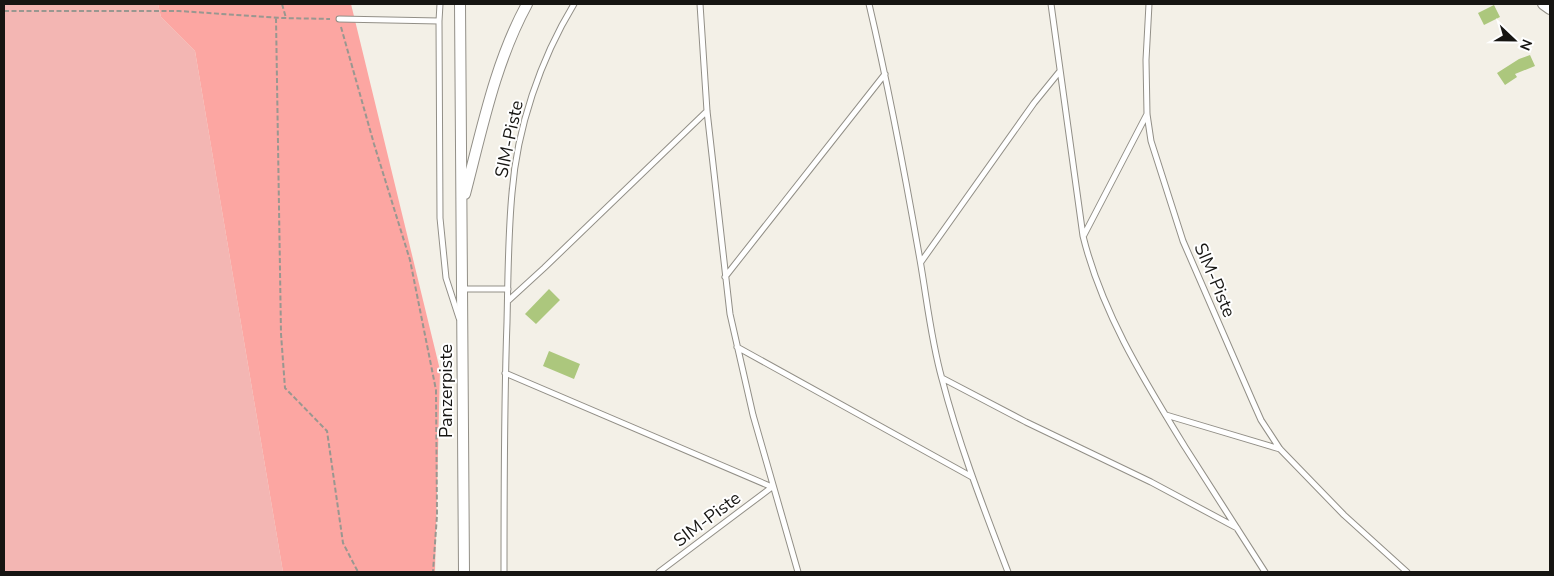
<svg xmlns="http://www.w3.org/2000/svg" width="1554" height="576" viewBox="0 0 1554 576" font-family="'Nunito Sans',sans-serif">
<rect width="100%" height="100%" fill="#f3f0e7"/>
<!-- green -->
<path fill="#f3b6b3" d="M 4,4 L 158,4 L 161,17 L 195,51 L 283,572 L 4,572 Z"/>
<!-- forest -->
<path fill="#fca6a2" d="M 158,4 L 351,4 L 440,370 L 435,572 L 283,572 L 195,51 L 161,17 Z"/>
<!-- building -->
<path fill="#acc77d" d="M 1494,5 L 1500,17 L 1484,25 L 1478,13 Z
M 1530,55 L 1535,66 L 1515,74 L 1517,77 L 1505,85 L 1497,73 L 1519,59 Z
M 549,289 L 560,300 L 536,324 L 525,314 Z
M 549,351 L 580,364 L 574,379 L 543,366 Z"/>
<g fill="none" stroke-linecap="round" stroke-linejoin="round">
<defs>
<path id="lane" d="M 700,4 L 707,111 L 730,314 L 753,415 L 798,572
M 869,4 C 889,89 905,174 920,260 C 927,300 931,340 942,379 C 959,445 984,509 1008,572
M 1051,4 L 1083,236 C 1102,313 1144,380 1185,447 C 1212,489 1238,530 1265,572
M 1149,4 L 1146,60 L 1147,114 L 1151,141 L 1183,241 L 1253,402 L 1261,420 L 1280,449 L 1344,515 L 1407,572
M 339,19 L 439,21 L 440,4
M 439,21 L 440,218 L 446,278 L 459,318
M 1084,235 L 1147,114
M 921,262 L 1034,103 L 1060,71
M 725,277 L 885,74
M 462,289 L 508,289
M 508,301 L 544,268 L 707,111
M 737,347 L 972,477
M 505,373 L 772,487
M 942,378 L 1026,422 L 1151,482 L 1237,528
M 1166,415 L 1280,449
M 504,572 C 504,489 504,405 507,322 C 508,279 508,236 512,193 C 517,128 540,60 574,4
M 659,572 L 772,487"/>
<path id="street" d="M 460,4 L 464,572
M 1543,4 L 1550,9
M 465,194 C 482,129 495,63 527,4"/>
</defs>
<!-- lane casing -->
<use href="#lane" stroke="#928f87" stroke-width="7"/>
<!-- street casing -->
<use href="#street" stroke="#928f87" stroke-width="12"/>
<!-- path -->
<path stroke="#999790" stroke-width="2" stroke-dasharray="5 2.5" stroke-linecap="butt" d="M 282,4 L 286,18
M 4,11 L 179,11 L 282,18 L 330,19
M 276,18 L 281,334 L 285,388 L 327,431 L 343,543 L 358,572
M 341,27 L 374,144 L 410,260 L 436,390 L 437,515 L 433,572"/>
<!-- lane -->
<use href="#lane" stroke="#fff" stroke-width="5"/>
<!-- street -->
<use href="#street" stroke="#fff" stroke-width="10"/>
</g>
<g text-anchor="middle" stroke-width="4" stroke-linejoin="round" paint-order="stroke">
<!-- street labels -->
<g font-size="18" fill="#161512" stroke="#fff">
<text transform="translate(509 139) rotate(-78)" y="6">SIM-Piste</text>
<text transform="translate(1215 280) rotate(67)" y="6">SIM-Piste</text>
<text transform="translate(446 391) rotate(-90)" y="6">Panzerpiste</text>
<text transform="translate(707 519) rotate(-37)" y="6">SIM-Piste</text>
</g>
</g>
<!-- border -->
<rect width="1554" height="576" fill="none" stroke="#161512" stroke-width="10"/>
<!-- north arrow -->
<g transform="translate(1514 40) rotate(112)" stroke="#ffffff" stroke-width="4" paint-order="stroke">
<path d="M0-4L9 19L0 12L-9 19Z" fill="#161512"/>
<text y="-8" font-size="14" font-weight="bold" text-anchor="middle" fill="#161512">N</text>
</g>
</svg>
